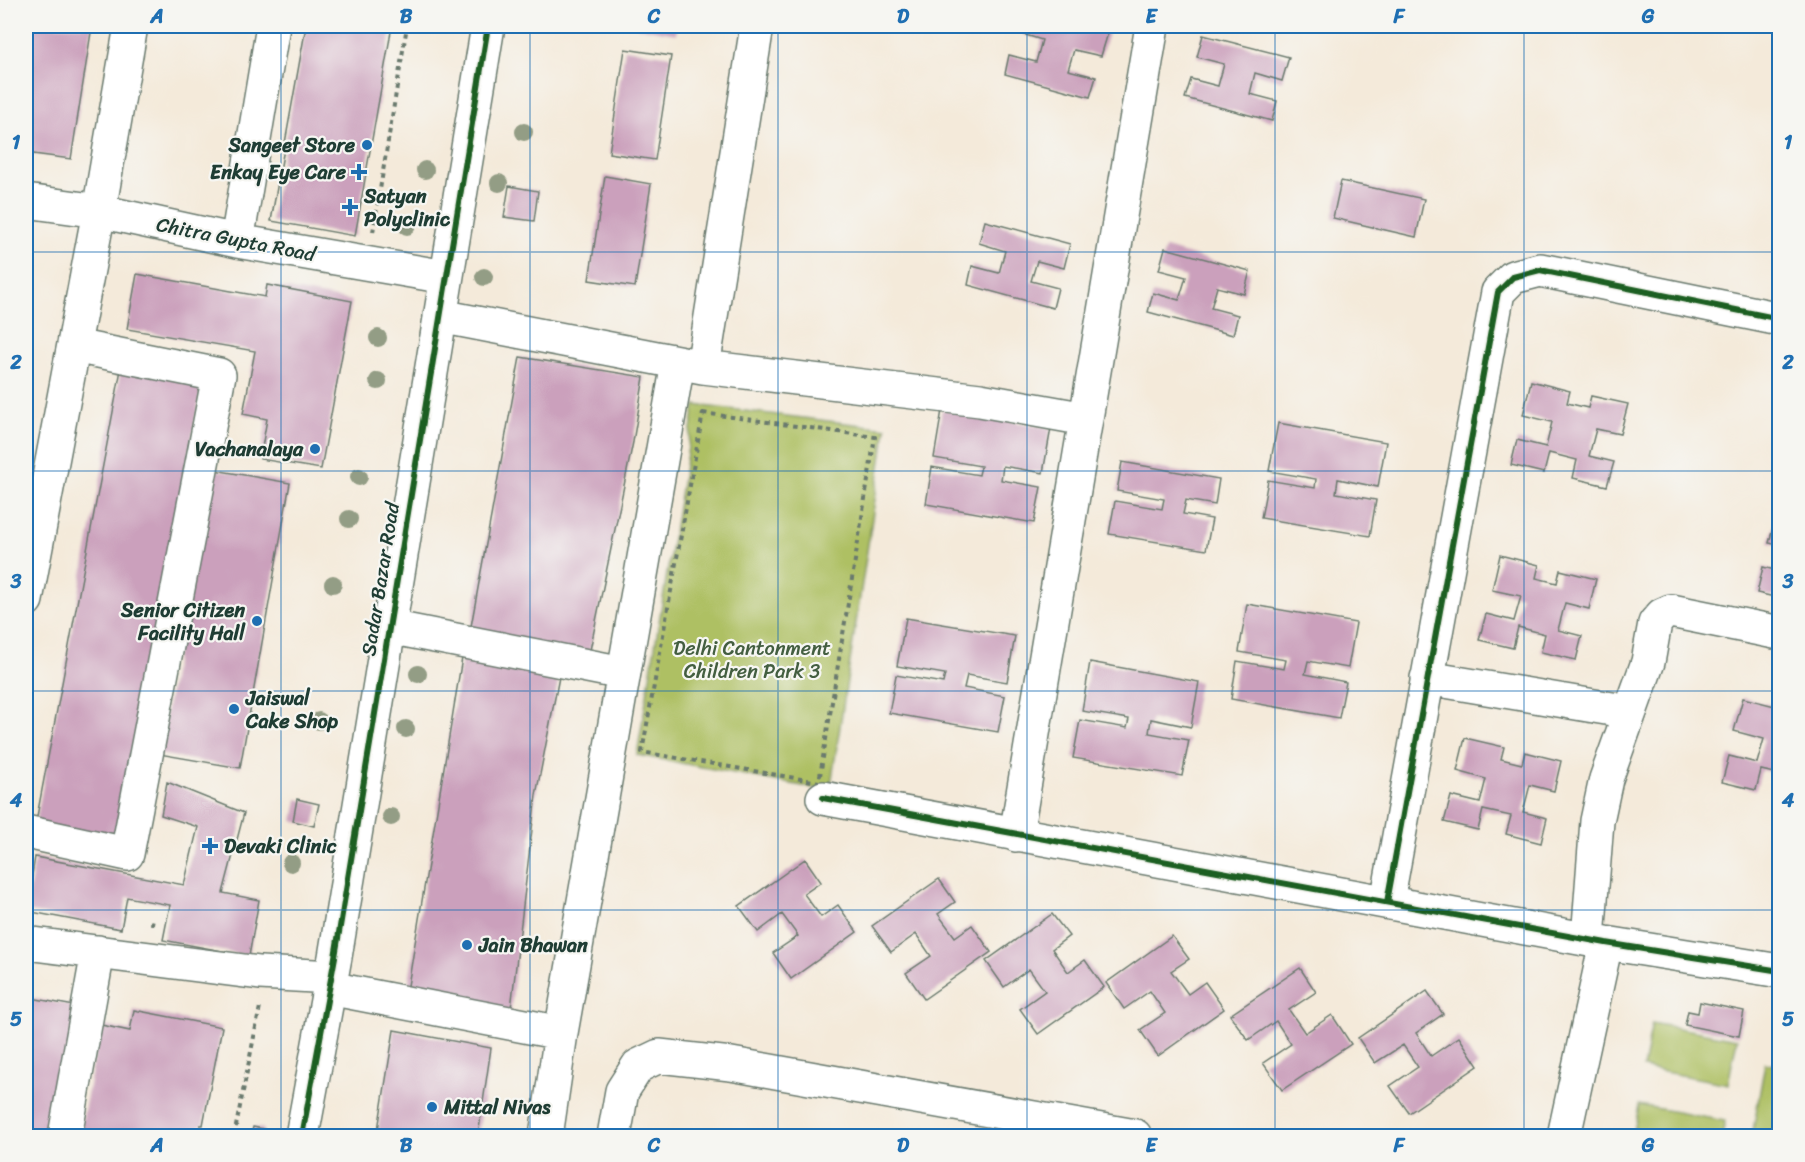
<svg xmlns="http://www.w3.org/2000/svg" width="1805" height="1162" viewBox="0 0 1805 1162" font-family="Sriracha,sans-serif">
<rect width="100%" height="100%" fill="#f6f6f2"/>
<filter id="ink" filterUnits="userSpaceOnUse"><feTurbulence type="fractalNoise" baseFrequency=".0167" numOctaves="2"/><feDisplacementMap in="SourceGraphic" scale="12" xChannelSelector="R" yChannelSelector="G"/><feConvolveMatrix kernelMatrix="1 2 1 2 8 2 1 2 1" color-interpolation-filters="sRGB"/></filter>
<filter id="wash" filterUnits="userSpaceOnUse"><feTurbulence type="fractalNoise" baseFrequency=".008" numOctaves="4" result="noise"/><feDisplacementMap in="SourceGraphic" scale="24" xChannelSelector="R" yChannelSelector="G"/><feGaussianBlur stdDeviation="1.35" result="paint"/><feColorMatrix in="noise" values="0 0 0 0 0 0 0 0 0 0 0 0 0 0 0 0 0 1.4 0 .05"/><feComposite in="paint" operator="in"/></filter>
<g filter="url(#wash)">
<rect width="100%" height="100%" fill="#f4eada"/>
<!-- green -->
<path fill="#aec063" stroke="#667e4c" stroke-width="1.5" d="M 695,405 L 886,428 L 830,791 L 637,755 Z
M 1652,1023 L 1737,1039 L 1728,1084 L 1643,1068 Z
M 1765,1063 L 1779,1066 L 1779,1136 L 1752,1136 Z
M 1639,1105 L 1725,1121 L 1722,1136 L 1633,1136 Z"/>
<g id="blocks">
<!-- building -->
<path fill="#cba0bc" d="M 26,26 L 92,26 L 71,159 L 26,153 L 26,100 L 30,70 L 26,69 Z
M 306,26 L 392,26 L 355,236 L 271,221 Z
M 630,26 L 677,26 L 676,34 Z
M 1018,26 L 1079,26 L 1108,33 L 1101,56 L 1074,50 L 1068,70 L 1096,77 L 1090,97 L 1005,74 L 1009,55 L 1036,62 L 1042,40 L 1016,32 Z
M 1203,35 L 1289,57 L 1282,81 L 1255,73 L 1250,94 L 1277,101 L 1272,121 L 1185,98 L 1191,79 L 1218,86 L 1224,64 L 1197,57 Z
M 625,49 L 671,56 L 655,160 L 609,153 Z
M 605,176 L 651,184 L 635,287 L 589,280 Z
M 1341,181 L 1424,199 L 1416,237 L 1333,218 Z
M 509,186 L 538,191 L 534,221 L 504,217 Z
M 985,221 L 1070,244 L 1064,268 L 1037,261 L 1031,281 L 1058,288 L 1053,308 L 968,285 L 972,266 L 999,273 L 1005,251 L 979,243 Z
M 1165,248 L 1250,271 L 1244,294 L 1217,287 L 1211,308 L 1238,315 L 1233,335 L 1148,312 L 1153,293 L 1179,300 L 1186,277 L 1159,270 Z
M 137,274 L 265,297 L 267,285 L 352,301 L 321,469 L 260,459 L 267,419 L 243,414 L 255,351 L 127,329 Z
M 520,357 L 644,377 L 633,442 L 589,655 L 470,632 Z
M 122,364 L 203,379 L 117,842 L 35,827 Z
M 1531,381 L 1570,391 L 1567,403 L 1588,408 L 1591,396 L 1628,404 L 1620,434 L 1596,429 L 1589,456 L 1614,462 L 1607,486 L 1573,478 L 1577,460 L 1549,453 L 1544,473 L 1511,465 L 1517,440 L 1546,447 L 1552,422 L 1523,415 Z
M 942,410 L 1051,428 L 1043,473 L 1003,466 L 1001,480 L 1041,487 L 1034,523 L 926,504 L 932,467 L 979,475 L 981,466 L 934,458 Z
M 1278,423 L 1386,442 L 1378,487 L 1338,479 L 1336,493 L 1376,500 L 1370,536 L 1261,518 L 1268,480 L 1315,488 L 1316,479 L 1269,471 Z
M 1122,462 L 1219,479 L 1215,505 L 1186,500 L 1183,514 L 1212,519 L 1206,550 L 1109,534 L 1115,501 L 1162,509 L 1164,499 L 1117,491 Z
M 209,469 L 290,483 L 240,768 L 159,754 Z
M 1778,509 L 1779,510 L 1779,545 L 1769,543 Z
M 1500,555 L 1539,565 L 1536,578 L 1557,583 L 1560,570 L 1596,579 L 1589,609 L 1565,603 L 1558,630 L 1582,636 L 1576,660 L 1541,652 L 1545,634 L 1518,627 L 1513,648 L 1479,640 L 1486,614 L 1514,621 L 1521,596 L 1492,590 Z
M 1763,567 L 1779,571 L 1779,598 L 1757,593 Z
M 1247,604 L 1356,623 L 1348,668 L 1308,661 L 1305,674 L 1346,682 L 1339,718 L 1231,699 L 1237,661 L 1284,669 L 1286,660 L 1239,652 Z
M 906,618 L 1015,636 L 1007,682 L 967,675 L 964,688 L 1005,696 L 998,732 L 889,713 L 896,675 L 943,683 L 945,674 L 897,666 Z
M 462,658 L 559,677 L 536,795 L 510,1017 L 407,992 Z
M 1090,662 L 1199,682 L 1191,727 L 1151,719 L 1149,733 L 1189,740 L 1182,776 L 1073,758 L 1080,720 L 1127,728 L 1129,719 L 1082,711 Z
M 1743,698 L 1779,707 L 1779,774 L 1761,770 L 1756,790 L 1722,782 L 1729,756 L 1757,763 L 1764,739 L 1734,731 Z
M 1465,738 L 1504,747 L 1501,759 L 1522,764 L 1525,752 L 1561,761 L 1554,791 L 1530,785 L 1523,812 L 1547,818 L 1541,843 L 1506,834 L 1511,816 L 1483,810 L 1478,830 L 1444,822 L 1451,796 L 1480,803 L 1486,779 L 1457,771 Z
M 167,782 L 244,813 L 223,893 L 259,900 L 249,956 L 163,940 L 170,905 L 127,897 L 121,929 L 26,911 L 35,857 L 184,885 L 198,827 L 161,815 Z
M 297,799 L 319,804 L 314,826 L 293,821 Z
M 805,859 L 821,882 L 804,894 L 821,917 L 838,905 L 857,932 L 791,979 L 773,953 L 798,936 L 782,914 L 758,932 L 739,906 Z
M 939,879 L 955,902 L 938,914 L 955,937 L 972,925 L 991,952 L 924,999 L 906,973 L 931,956 L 916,934 L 891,952 L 872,926 Z
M 1052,914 L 1069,936 L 1052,949 L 1068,972 L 1085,960 L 1104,987 L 1038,1034 L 1020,1009 L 1045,991 L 1029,969 L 1004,987 L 986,961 Z
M 1172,936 L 1189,959 L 1171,971 L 1188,994 L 1205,982 L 1224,1009 L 1158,1056 L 1140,1030 L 1165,1013 L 1150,991 L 1124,1009 L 1106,983 Z
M 1300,968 L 1316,992 L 1289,1010 L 1305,1033 L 1332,1015 L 1351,1044 L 1282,1090 L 1263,1063 L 1291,1044 L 1276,1021 L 1248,1040 L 1230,1015 Z
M 1427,991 L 1443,1014 L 1416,1033 L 1431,1056 L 1459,1037 L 1478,1066 L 1409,1113 L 1390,1086 L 1418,1067 L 1403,1045 L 1375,1063 L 1358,1038 Z
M 26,997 L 80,1007 L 55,1136 L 26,1136 Z
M 1700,1002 L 1744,1011 L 1739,1036 L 1685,1025 L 1688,1011 L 1698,1013 Z
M 134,1010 L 222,1027 L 203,1125 L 200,1125 L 198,1136 L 79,1136 L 101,1025 L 130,1031 Z
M 394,1030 L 491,1048 L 478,1136 L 377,1136 Z
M 253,1127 L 264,1129 L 262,1136 L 251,1135 Z"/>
</g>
</g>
<g filter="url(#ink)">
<use href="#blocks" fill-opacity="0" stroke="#6a7a6e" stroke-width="1.5"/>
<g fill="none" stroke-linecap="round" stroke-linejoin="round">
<defs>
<path id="minor" d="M 26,201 L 99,211 L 237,241 L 446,277
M 237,241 L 273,26
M 440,316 L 703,367 L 980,400 L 1086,419
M 703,367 L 757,26
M 26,600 L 99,211 L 131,26
M 389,627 L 623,673
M 1427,678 L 1630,712
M 823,798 L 1606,943 L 1780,971
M 26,832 L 127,854 L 219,375 L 74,346
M 1016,835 L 1152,26
M 1387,902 L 1498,292 L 1513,277 L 1540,270 L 1780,319
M 1588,939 L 1597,821 L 1606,779 L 1648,662 L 1655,623 L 1662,615 L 1671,611 L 1780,633
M 26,943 L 260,973 L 332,977
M 329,988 L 561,1033
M 65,1136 L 98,952
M 302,1136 L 335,957 L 488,26
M 546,1136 L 561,1033 L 678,363
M 614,1136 L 622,1091 L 638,1066 L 659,1056 L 731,1064 L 1135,1136
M 1564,1136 L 1606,943"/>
</defs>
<!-- minor casing -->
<use href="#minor" stroke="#6a7a6e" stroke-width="36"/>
<!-- path -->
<path stroke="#6a7a6e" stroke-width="4" stroke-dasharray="4.5 4.5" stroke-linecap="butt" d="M 373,232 L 407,26
M 703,413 L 875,437 L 819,782 L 642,752 Z
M 152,925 L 153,916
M 234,1136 L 260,1007"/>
<!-- minor -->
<use href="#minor" stroke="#fff" stroke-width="33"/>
<defs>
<path id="cycleway" d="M 823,798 L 1606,943 L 1780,971
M 1387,902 L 1498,292 L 1513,277 L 1540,270 L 1780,319
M 302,1136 L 335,957 L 488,26"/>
</defs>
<!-- cycleway casing -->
<use href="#cycleway" stroke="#f6f6f2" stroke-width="10"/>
<!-- cycleway -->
<use href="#cycleway" stroke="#1b5e20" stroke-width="6"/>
</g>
<!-- trees -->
<g fill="#939d85">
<circle cx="524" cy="132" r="9"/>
<circle cx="425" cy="170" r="9"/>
<circle cx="499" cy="183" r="9"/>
<circle cx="407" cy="226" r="9"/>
<circle cx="484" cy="277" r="9"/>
<circle cx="378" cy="338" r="9"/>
<circle cx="378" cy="381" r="9"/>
<circle cx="359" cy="477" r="9"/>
<circle cx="349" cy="519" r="9"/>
<circle cx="333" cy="584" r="9"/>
<circle cx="418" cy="674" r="9"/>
<circle cx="319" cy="721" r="9"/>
<circle cx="406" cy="729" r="9"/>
<circle cx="391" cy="817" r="9"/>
<circle cx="291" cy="863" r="9"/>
</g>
</g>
<!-- grid -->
<path fill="none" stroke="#1f6fb2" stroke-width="1.5" stroke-opacity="0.55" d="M 281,26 L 281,1136M 530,26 L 530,1136M 778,26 L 778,1136M 1027,26 L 1027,1136M 1275,26 L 1275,1136M 1524,26 L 1524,1136M 26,252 L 1780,252M 26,471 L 1780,471M 26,691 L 1780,691M 26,910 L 1780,910"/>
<!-- markers -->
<g fill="#1f6fb2" stroke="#f6f6f2" stroke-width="2">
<circle cx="367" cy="145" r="6"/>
<path d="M356 163h6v6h6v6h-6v6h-6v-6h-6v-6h6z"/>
<path d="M347 198h6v6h6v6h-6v6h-6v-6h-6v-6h6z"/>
<circle cx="315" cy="449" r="6"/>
<circle cx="257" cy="621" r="6"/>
<circle cx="234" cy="709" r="6"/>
<path d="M207 837h6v6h6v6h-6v6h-6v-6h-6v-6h6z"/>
<circle cx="467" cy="945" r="6"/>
<circle cx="432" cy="1107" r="6"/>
</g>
<g text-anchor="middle" stroke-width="4.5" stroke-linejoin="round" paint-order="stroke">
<!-- poi labels -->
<g font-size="20" font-weight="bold" fill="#1f3d34" stroke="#f6f6f2" text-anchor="start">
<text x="355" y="152" text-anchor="end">Sangeet Store</text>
<text x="346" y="179" text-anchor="end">Enkay Eye Care</text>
<text x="364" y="203">Satyan<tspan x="364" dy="23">Polyclinic</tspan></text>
<text x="303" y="456" text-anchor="end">Vachanalaya</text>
<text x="245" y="617" text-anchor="end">Senior Citizen<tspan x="245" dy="23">Facility Hall</tspan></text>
<text x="246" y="705">Jaiswal<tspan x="246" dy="23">Cake Shop</tspan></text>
<text x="224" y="853">Devaki Clinic</text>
<text x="479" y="952">Jain Bhawan</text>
<text x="444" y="1114">Mittal Nivas</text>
</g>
<!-- street labels -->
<g font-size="20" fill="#1f3d34" stroke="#f6f6f2">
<text transform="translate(236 239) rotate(11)" y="7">Chitra Gupta Road</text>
<text transform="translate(380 579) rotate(-81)" y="7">Sadar Bazar Road</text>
</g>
<!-- park labels -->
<g font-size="20" fill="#435e40" stroke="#f6f6f2">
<text x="752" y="655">Delhi Cantonment<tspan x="752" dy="23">Children Park 3</tspan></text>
</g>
</g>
<!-- margin -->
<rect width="1805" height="1162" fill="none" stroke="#f6f6f2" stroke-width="66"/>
<rect x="33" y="33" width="1739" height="1096" fill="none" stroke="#1f6fb2" stroke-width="2"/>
<g font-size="20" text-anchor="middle" font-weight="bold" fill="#1f6fb2">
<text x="157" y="23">A</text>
<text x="406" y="23">B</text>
<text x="654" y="23">C</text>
<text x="903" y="23">D</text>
<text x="1151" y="23">E</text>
<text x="1399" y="23">F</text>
<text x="1648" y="23">G</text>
<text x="16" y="149">1</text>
<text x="1788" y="149">1</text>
<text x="16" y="369">2</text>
<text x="1788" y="369">2</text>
<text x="16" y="588">3</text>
<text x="1788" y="588">3</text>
<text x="16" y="807">4</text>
<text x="1788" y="807">4</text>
<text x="16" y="1026">5</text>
<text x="1788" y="1026">5</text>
<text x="157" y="1152">A</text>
<text x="406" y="1152">B</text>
<text x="654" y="1152">C</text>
<text x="903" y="1152">D</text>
<text x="1151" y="1152">E</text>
<text x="1399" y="1152">F</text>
<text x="1648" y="1152">G</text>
</g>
</svg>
